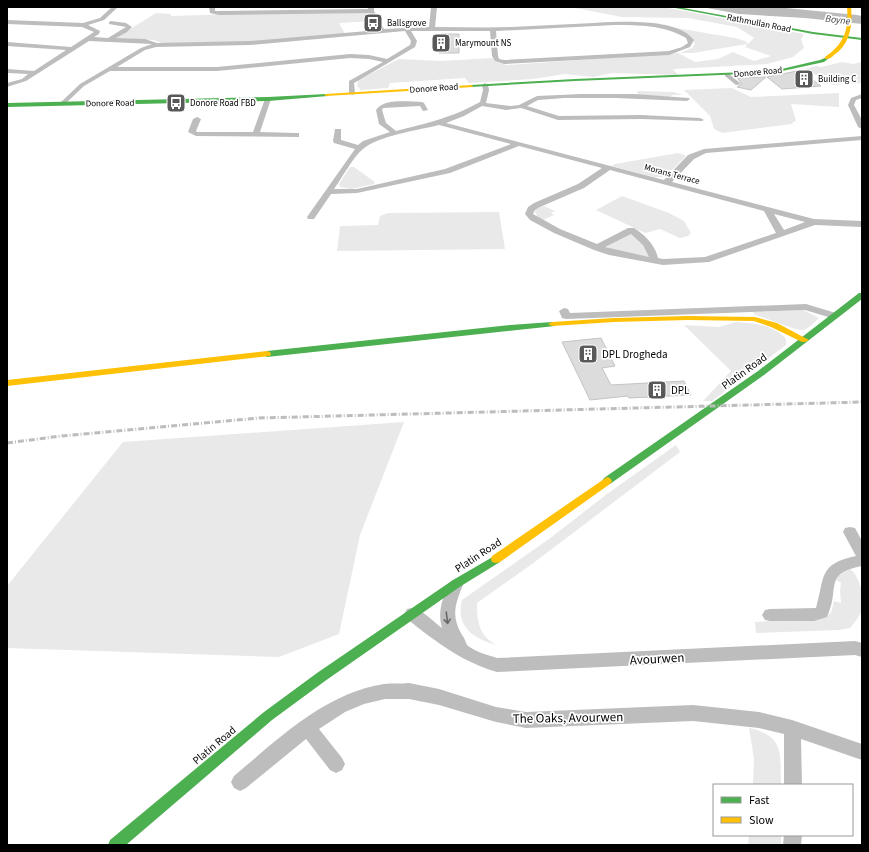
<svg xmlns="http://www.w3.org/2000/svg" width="869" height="852" viewBox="0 0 869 852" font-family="'Source Sans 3',sans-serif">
<rect width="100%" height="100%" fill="#fff"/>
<!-- green -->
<path fill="#e9e9e9" d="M 570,7 L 663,7 L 804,34 L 801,39 L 804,48 L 793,57 L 767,64 L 673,69 L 678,75 L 612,73 L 593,77 L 564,74 L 534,79 L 469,83 L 465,78 L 390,83 L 388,88 L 361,90 L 357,86 L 358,80 L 399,59 L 441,61 L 492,58 L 499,63 L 507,65 L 678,53 L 695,62 L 718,59 L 733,52 L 754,61 L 771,56 L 745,47 L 747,44 L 693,53 L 680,53 L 692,48 L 695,44 C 690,32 677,30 665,26 L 735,38 L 745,41 L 748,44 L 754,38 L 737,27 L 688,18 L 622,17 Z
M 295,12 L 367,13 L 372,21 L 339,23 L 345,34 L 234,43 L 165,44 L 153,40 L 116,38 L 156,13 L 171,14 L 171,16 Z
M 842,62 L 853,64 L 862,62 L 862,83 L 833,85 L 818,76 L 804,69 L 816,66 L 821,67 Z
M 732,88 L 751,97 L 839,93 L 839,107 L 791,104 L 796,121 L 793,122 L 792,124 L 722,133 L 714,129 L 710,116 L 684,90 Z
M 637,91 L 673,92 L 683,95 L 673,95 L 669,97 L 638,95 Z
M 678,153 L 685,155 L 685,157 L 665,177 L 654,177 L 612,166 L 615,164 Z
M 350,167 L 354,167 L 375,182 L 374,184 L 351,189 L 340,187 L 339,184 Z
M 622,196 L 669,213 L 684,221 L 691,233 L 688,236 L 680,238 L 660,229 L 645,233 L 596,210 Z
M 544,206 L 555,211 L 551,213 L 554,215 L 543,220 L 537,216 L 535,212 L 536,209 Z
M 499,212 L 505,249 L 337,251 L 340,226 L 378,225 L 380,216 L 388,213 Z
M 633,233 L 638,236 L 650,257 L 624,253 L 603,246 Z
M 803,310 L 819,318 C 815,322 809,328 804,330 C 797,332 765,317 755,315 L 753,312 Z
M 736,322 C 754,323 774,325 786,339 L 786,345 L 712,401 L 703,401 L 731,371 L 684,325 L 719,327 Z
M 404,422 L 360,535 L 339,634 L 279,657 L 7,648 L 7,586 L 123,442 Z
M 676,445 L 680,452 L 532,564 L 477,603 C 477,621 479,637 497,645 C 474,639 455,627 462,600 L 549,539 L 607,494 Z
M 850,569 C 860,576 865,598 862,610 C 860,616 854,623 850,628 L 839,630 L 756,633 L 755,622 L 823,618 L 831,613 L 834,601 L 841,603 L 840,590 L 841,583 L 836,580 L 839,575 Z
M 749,728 C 785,736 780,754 781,785 L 753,785 L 754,759 Z
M 749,835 L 781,835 L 781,845 L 748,845 Z"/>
<!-- water -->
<path fill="#bbb" d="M 702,7 L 776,7 L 857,15 L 862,16 L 862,24 L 805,18 L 739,14 Z"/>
<!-- building -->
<path fill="#dcdcdc" stroke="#c4c4c4" d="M 441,34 L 459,34 L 459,53 L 439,53 L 439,50 L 433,49 L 436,37 L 441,37 Z
M 797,71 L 801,71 L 821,86 L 782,89 L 767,77 Z
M 766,77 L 751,90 L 737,87 L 742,84 L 737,78 Z
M 601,338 L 615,366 L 602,368 L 611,385 L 684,381 L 691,395 L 629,398 L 628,396 L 590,400 L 562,342 Z"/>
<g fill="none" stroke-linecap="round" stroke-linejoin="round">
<!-- street -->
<path fill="#bdbdbd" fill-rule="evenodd" d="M 112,7 L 118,7 L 104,20 L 88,25 L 100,31 L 99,34 L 94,37 L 108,38 L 126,27 L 109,24 L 109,22 L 111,21 L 126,23 L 132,27 L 127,32 L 116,38 L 145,39 L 157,43 L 250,41 L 379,30 L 369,13 L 219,15 L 210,13 L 209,7 L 215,7 L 215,11 L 219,11 L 368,9 L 368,7 L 374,7 L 374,11 L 384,29 L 429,27 L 431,7 L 437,7 L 435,27 C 460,27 486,28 511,27 C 532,26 552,25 573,24 C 602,23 675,14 694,40 L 690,47 L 669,55 L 504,64 L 495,61 L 492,56 L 490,31 L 411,31 L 417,41 L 415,47 L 354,83 L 355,93 L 352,95 L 349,93 L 349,81 L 383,62 L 369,59 L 350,58 L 217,71 L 110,71 L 84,86 L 65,104 L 61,104 L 61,102 L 80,84 L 141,48 L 152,44 L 89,41 L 26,81 L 7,87 L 7,83 L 22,79 L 28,74 L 7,73 L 7,69 L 34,71 L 66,50 L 7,46 L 7,42 L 71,47 L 94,32 L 82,27 L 7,24 L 7,20 L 83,23 L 100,18 ZM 614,25 C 639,25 664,25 686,38 L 688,43 L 682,47 L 669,51 L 504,60 L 499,59 L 498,56 L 496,31 ZM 405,31 L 411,41 L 410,45 L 387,59 L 369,55 L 350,54 L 217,67 L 117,67 L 145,50 L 156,47 L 250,45 Z
M 725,74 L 729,74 L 741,84 L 736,85 L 725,76 Z
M 485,83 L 488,85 L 489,90 L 486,103 L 511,106 L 519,105 L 537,96 L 581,94 L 634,94 L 689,98 L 690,99 L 687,101 L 616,98 L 564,98 L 538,100 L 527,106 L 559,116 L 641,115 L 700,118 L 704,120 L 702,121 L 641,119 L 558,120 L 521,108 L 506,110 L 482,106 L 464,116 L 446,123 L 664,180 L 688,155 L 704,149 L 862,136 L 862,140 L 706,153 L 694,159 L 672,182 L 814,219 L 862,221 L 862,227 L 815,225 L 709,262 L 663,265 L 609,255 L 594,250 L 554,233 L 530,220 L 525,214 L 528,207 L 534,203 L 578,184 L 602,168 L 519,146 L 450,173 L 357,193 L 331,194 L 314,219 L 308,219 L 307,217 L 355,149 L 334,143 L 333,141 L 335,129 L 341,129 L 341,140 L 358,145 L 363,141 L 390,132 L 379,124 L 376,110 C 384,98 409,102 422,102 L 424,103 L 428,110 L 423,111 L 420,106 L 383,108 L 382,110 L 386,123 L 396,131 C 428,123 451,118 480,102 L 483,90 L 482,85 ZM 439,125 L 511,144 L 445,169 L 357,189 L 334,189 C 342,178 353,157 363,149 C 377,136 419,130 439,125 ZM 610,170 L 764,211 L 776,233 L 705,257 L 663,259 L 658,258 C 655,245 645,235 634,228 L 628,228 L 597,244 L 560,229 L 533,214 L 535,210 L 540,207 L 584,188 ZM 774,214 L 805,222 L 784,230 ZM 631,234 L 643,245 L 649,257 L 605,247 Z
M 862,94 L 862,98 L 856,100 L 854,105 L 862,120 L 862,129 L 858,127 L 848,105 L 851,98 Z
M 268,97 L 271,99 L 260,132 L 296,133 L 299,133 L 299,137 L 196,136 L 188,132 L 193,119 L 197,117 L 201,119 L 196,131 L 197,132 L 253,132 L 265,99 Z
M 806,304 L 839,314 L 840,316 L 835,319 L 805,310 L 566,319 L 562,318 L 559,311 L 564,308 L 568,309 L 570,313 Z
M 850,527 L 855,528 L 862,541 L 862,566 C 822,574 841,588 827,617 L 814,621 L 770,621 L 765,620 L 762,615 L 765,610 L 770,609 L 816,608 C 825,577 818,564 856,556 L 843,532 L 845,528 Z
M 456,579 L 461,581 L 463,585 C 454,606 451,618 464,638 C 465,640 466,644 468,646 C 476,652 488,655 497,658 L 855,641 L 862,643 L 862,657 L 855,655 L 497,672 C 462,662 435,641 407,619 L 404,614 L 407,609 C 419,605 432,621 442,628 C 437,611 443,596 451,581 Z
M 409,683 L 439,689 L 496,707 L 526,712 L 693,705 L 759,712 L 792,720 L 862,744 L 862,760 L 801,739 L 802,785 L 784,785 L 784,734 L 759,728 L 693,721 L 526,728 L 496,722 L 439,705 L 409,699 L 385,699 L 364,704 L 345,712 L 319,729 L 342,758 L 345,764 L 342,770 L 336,773 L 330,770 L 306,739 L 246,788 L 240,791 L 234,788 L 231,782 L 234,776 C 278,739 325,693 384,684 C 392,683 401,684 409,683 Z
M 784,835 L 802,835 L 801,845 L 783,845 Z"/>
<!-- fast -->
<path fill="#4caf50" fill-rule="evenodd" d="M 670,7 L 678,7 L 813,32 L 862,38 L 862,40 L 813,34 Z
M 827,57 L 829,58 L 824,62 L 773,73 L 575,81 L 471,87 L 469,86 L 471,85 L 575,79 L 773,71 L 820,60 Z
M 326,94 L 328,94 L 328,96 L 268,101 L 7,107 L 7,103 L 268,97 Z
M 859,293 L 862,293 L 862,299 L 764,375 L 610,484 L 604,484 L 602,481 L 604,478 L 758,371 Z
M 552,322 L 556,324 L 555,326 L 267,357 L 263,354 L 267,351 L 510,325 Z
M 496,555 L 500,556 L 501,559 L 500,562 L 461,586 L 325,681 L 272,720 L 126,845 L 108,845 L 110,840 L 264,712 L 317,673 L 453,580 Z"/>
<!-- slow -->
<path fill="#ffc107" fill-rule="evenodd" d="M 847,7 L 851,7 C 853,25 850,45 834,55 C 831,58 829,59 825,59 L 825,57 C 844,44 849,30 847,7 Z
M 471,85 L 473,86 L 473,87 L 326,96 L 324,95 L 326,94 Z
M 688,316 L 755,317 L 777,323 L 809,340 L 805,342 L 802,342 L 771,327 L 754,321 L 688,320 L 614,322 L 552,326 L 548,324 L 552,322 L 614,318 Z
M 267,351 L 270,352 L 271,354 L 270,356 L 7,386 L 7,380 Z
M 607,477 L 610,478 L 612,481 L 610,484 L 500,562 L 496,563 L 492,562 L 491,559 L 492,556 Z"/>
<!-- rail -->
<path stroke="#bdbdbd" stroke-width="3" stroke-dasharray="6 2 1 2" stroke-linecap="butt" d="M 7,443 L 61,436 L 259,418 L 862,402"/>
</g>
<!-- one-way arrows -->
<defs><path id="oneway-shaft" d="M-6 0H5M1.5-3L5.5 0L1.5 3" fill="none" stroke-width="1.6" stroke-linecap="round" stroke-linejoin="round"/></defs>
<use stroke="#686868" href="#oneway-shaft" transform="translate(447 618) rotate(83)"/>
<!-- icons -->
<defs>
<symbol id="bus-square" viewBox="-11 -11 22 22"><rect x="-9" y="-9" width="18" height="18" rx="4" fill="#595959" stroke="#fff"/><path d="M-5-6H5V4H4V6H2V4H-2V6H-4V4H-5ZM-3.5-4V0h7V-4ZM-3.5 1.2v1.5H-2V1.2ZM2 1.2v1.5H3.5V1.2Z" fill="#fff"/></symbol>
<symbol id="building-square" viewBox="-11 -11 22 22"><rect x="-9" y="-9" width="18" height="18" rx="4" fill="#595959" stroke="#fff"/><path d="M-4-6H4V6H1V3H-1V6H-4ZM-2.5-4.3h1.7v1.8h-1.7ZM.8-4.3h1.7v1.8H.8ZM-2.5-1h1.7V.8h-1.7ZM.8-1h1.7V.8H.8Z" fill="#fff"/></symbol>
</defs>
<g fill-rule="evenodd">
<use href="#bus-square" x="362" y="12" width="22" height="22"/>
<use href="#building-square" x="430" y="32" width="22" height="22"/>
<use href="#building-square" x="793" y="68" width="22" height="22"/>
<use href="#bus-square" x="165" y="92" width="22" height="22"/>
<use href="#building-square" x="577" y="343" width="22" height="22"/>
<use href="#building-square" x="646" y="379" width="22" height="22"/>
</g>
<g text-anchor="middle" stroke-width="3.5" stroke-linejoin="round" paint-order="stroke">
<!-- far-poi labels -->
<g font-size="9" fill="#000" stroke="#fff" text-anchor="start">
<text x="387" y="26">Ballsgrove</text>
<text x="455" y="46">Marymount NS</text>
<text x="818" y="82">Building C</text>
<text x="190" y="106">Donore Road FBD</text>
</g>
<!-- far-street labels -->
<g font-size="9" fill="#000" stroke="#fff">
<text transform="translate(759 23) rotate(11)" y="3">Rathmullan Road</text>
<text transform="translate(758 72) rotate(-5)" y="3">Donore Road</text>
<text transform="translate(434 88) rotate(-4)" y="3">Donore Road</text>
<text transform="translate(110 103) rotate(-1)" y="3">Donore Road</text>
<text transform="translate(672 174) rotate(15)" y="3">Morans Terrace</text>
</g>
<!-- far-water labels -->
<g font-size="10" font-style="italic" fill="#3f3f3f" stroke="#fff">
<text transform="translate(838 19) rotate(7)" y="4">Boyne</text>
</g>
<!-- poi labels -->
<g font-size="11" fill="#000" stroke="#fff" text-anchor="start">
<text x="602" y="358">DPL Drogheda</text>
<text x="671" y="394">DPL</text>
</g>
<!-- street labels -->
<g font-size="11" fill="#000" stroke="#fff">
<text transform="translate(744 371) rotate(-36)" y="4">Platin Road</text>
<text transform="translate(478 555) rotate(-33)" y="4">Platin Road</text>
<text transform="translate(214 745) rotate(-40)" y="4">Platin Road</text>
</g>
<!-- near-street labels -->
<g font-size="13" fill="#000" stroke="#fff">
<text transform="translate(657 658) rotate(-3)" y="5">Avourwen</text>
<text transform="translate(568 717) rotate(-1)" y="5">The Oaks, Avourwen</text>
</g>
</g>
<!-- border -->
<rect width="869" height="852" fill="none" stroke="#000000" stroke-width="16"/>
<!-- legend -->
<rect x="713" y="784" width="140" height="52" fill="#ffffff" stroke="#999999"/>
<rect x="721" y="797" width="20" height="6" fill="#4caf50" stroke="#999999"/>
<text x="749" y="804" font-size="12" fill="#000000">Fast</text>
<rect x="721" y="817" width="20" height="6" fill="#ffc107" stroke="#999999"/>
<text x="749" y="824" font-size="12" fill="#000000">Slow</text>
</svg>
